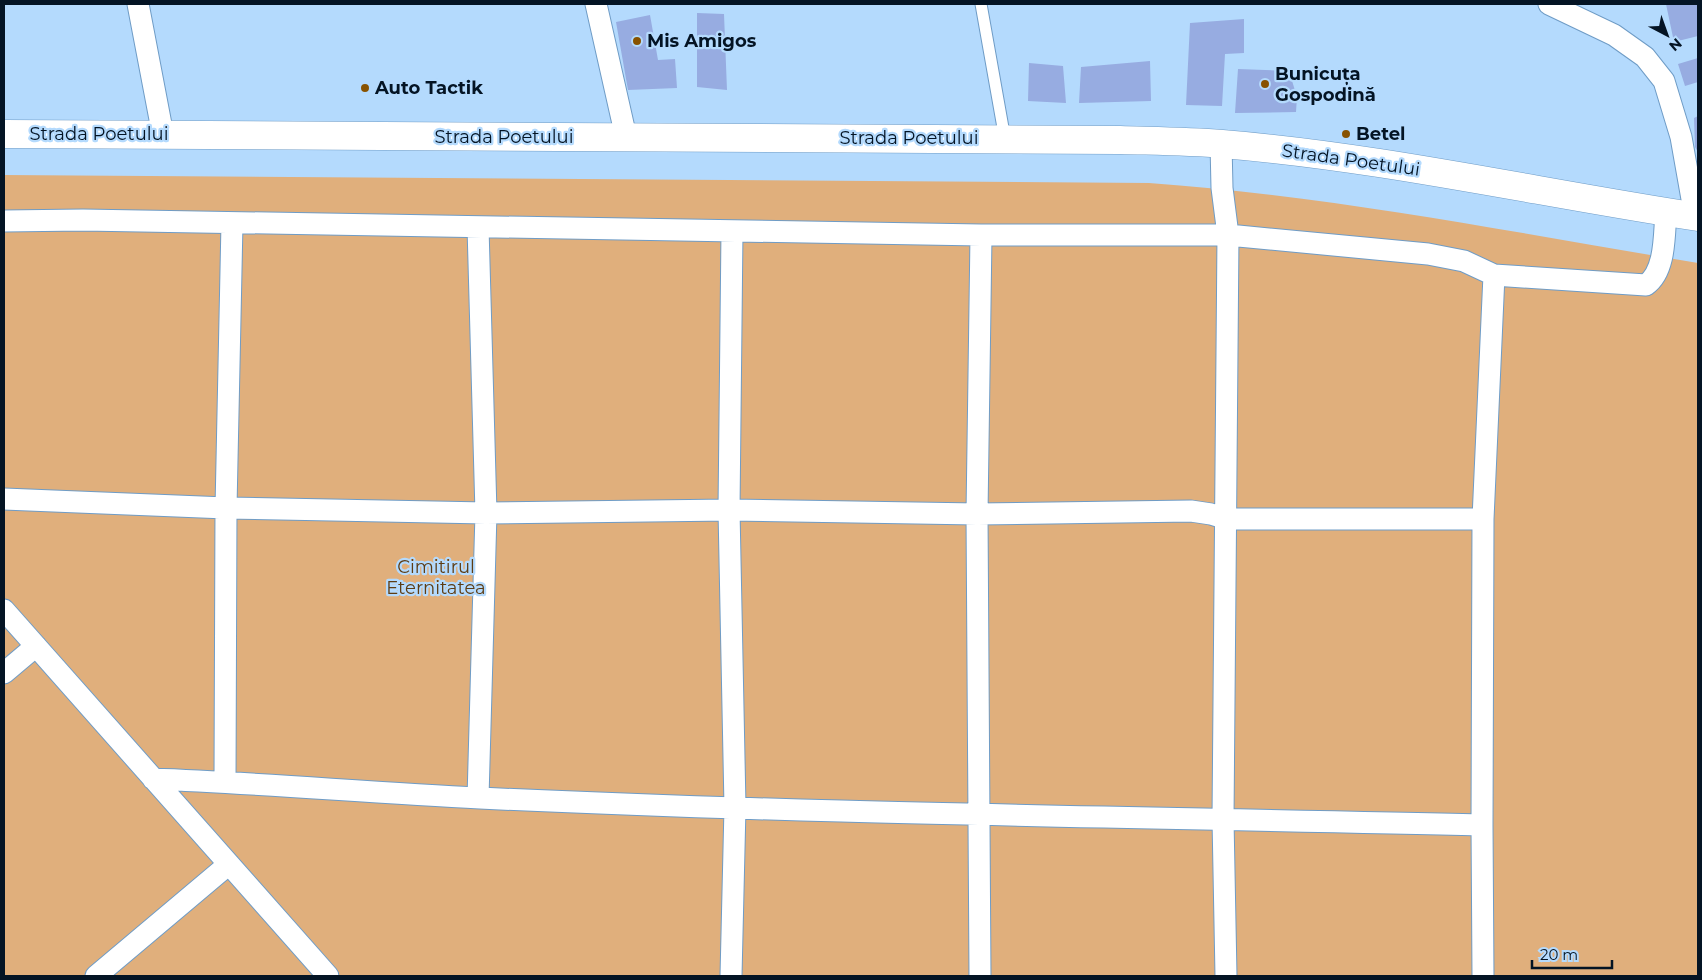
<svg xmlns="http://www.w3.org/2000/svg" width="1702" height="980" viewBox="0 0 1702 980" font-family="Montserrat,sans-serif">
<rect width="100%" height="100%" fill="#b4dafd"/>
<!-- green -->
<path fill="#e0af7c" d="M 4,175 L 1149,183 C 1333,196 1516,233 1698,263 L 1698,976 L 4,976 Z"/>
<!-- building -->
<path fill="#97ace1" d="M 1666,4 L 1698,4 L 1698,36 L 1674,42 Z
M 697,13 L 724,14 L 727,90 L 697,87 Z
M 650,15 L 658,60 L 675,59 L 677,88 L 628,90 L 616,22 Z
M 1244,19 L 1244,53 L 1225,54 L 1222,106 L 1186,105 L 1190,23 Z
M 1698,58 L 1698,82 L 1685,86 L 1678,64 Z
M 1150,61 L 1151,101 L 1079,103 L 1081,67 Z
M 1029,63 L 1063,66 L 1066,103 L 1028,101 Z
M 1238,69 L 1289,71 L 1297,97 L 1296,112 L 1235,113 Z
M 1698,116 L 1698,152 L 1695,147 L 1694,118 Z"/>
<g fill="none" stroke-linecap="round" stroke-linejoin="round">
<defs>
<path id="lane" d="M 981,4 L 1005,139"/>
<path id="street" d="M 138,4 L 163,135
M 596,4 L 626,137
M 1549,4 L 1614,35 L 1645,57 L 1664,81 L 1681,137 L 1695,216
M 1221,144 L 1222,188 L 1228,235 L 1223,819 L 1226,976
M 4,221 L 83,220 L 981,235 L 1228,235 L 1428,254 L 1464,261 L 1494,275 L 1483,519 L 1482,825 L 1483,976
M 1494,275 L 1646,285 C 1666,271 1664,234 1666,212
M 4,499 L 226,508 L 486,513 L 729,510 L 977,514 L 1191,511 L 1211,514 L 1227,519 L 1483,519
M 4,610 L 328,976
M 4,673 L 36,646
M 153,779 C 262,783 371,793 480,798 C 813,814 1148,817 1482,825
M 225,782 L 226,508 L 232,223
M 478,798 L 486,513 L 478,227
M 96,976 L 229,864
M 731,976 L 735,807 L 729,510 L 732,231
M 980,976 L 977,514 L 981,235"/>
<path id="secondary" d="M 4,134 L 1120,140 C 1154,141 1188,141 1222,144 C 1382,157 1540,193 1698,217"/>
</defs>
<!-- lane casing -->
<use href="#lane" stroke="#6f9cc6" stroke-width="13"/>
<!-- street casing -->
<use href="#street" stroke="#6f9cc6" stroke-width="23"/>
<!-- secondary casing -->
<use href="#secondary" stroke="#6f9cc6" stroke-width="29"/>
<!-- lane -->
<use href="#lane" stroke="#fff" stroke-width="11"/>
<!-- street -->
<use href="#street" stroke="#fff" stroke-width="21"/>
<!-- secondary -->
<use href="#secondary" stroke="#fff" stroke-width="28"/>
</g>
<!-- markers -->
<g fill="#885200" stroke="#b4dafd" stroke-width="2">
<circle cx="637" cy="41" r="5"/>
<circle cx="1265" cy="84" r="5"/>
<circle cx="365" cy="88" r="5"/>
<circle cx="1346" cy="134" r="5"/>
</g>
<g text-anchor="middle" stroke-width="4.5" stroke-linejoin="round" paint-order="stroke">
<!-- poi labels -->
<g font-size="18" font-weight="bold" fill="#041424" stroke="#b4dafd" text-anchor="start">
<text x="647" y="47">Mis Amigos</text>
<text x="1275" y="80">Bunicuța<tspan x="1275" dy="21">Gospodină</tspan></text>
<text x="375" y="94">Auto Tactik</text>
<text x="1356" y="140">Betel</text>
</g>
<!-- street labels -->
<g font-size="18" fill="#041424" stroke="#b4dafd">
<text x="99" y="140">Strada Poetului</text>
<text x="504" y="143">Strada Poetului</text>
<text x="909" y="144">Strada Poetului</text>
<text transform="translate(1351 160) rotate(8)" y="6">Strada Poetului</text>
</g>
<!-- park labels -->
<g font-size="18" fill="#5d3c13" stroke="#b4dafd">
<text x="436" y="573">Cimitirul<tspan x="436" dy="21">Eternitatea</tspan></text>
</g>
</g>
<!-- border -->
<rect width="1702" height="980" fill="none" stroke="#041424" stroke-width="10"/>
<!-- north arrow -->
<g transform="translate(1667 35) rotate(139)" stroke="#b4dafd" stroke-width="4" paint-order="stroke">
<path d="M0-4L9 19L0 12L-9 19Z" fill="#041424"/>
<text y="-8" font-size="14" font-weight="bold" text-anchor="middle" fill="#041424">N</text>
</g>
<!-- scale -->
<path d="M1532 960v8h80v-8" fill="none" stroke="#041424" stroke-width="2.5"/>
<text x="1540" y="960" font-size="15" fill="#041424" stroke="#b4dafd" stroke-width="4" paint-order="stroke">20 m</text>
</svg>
